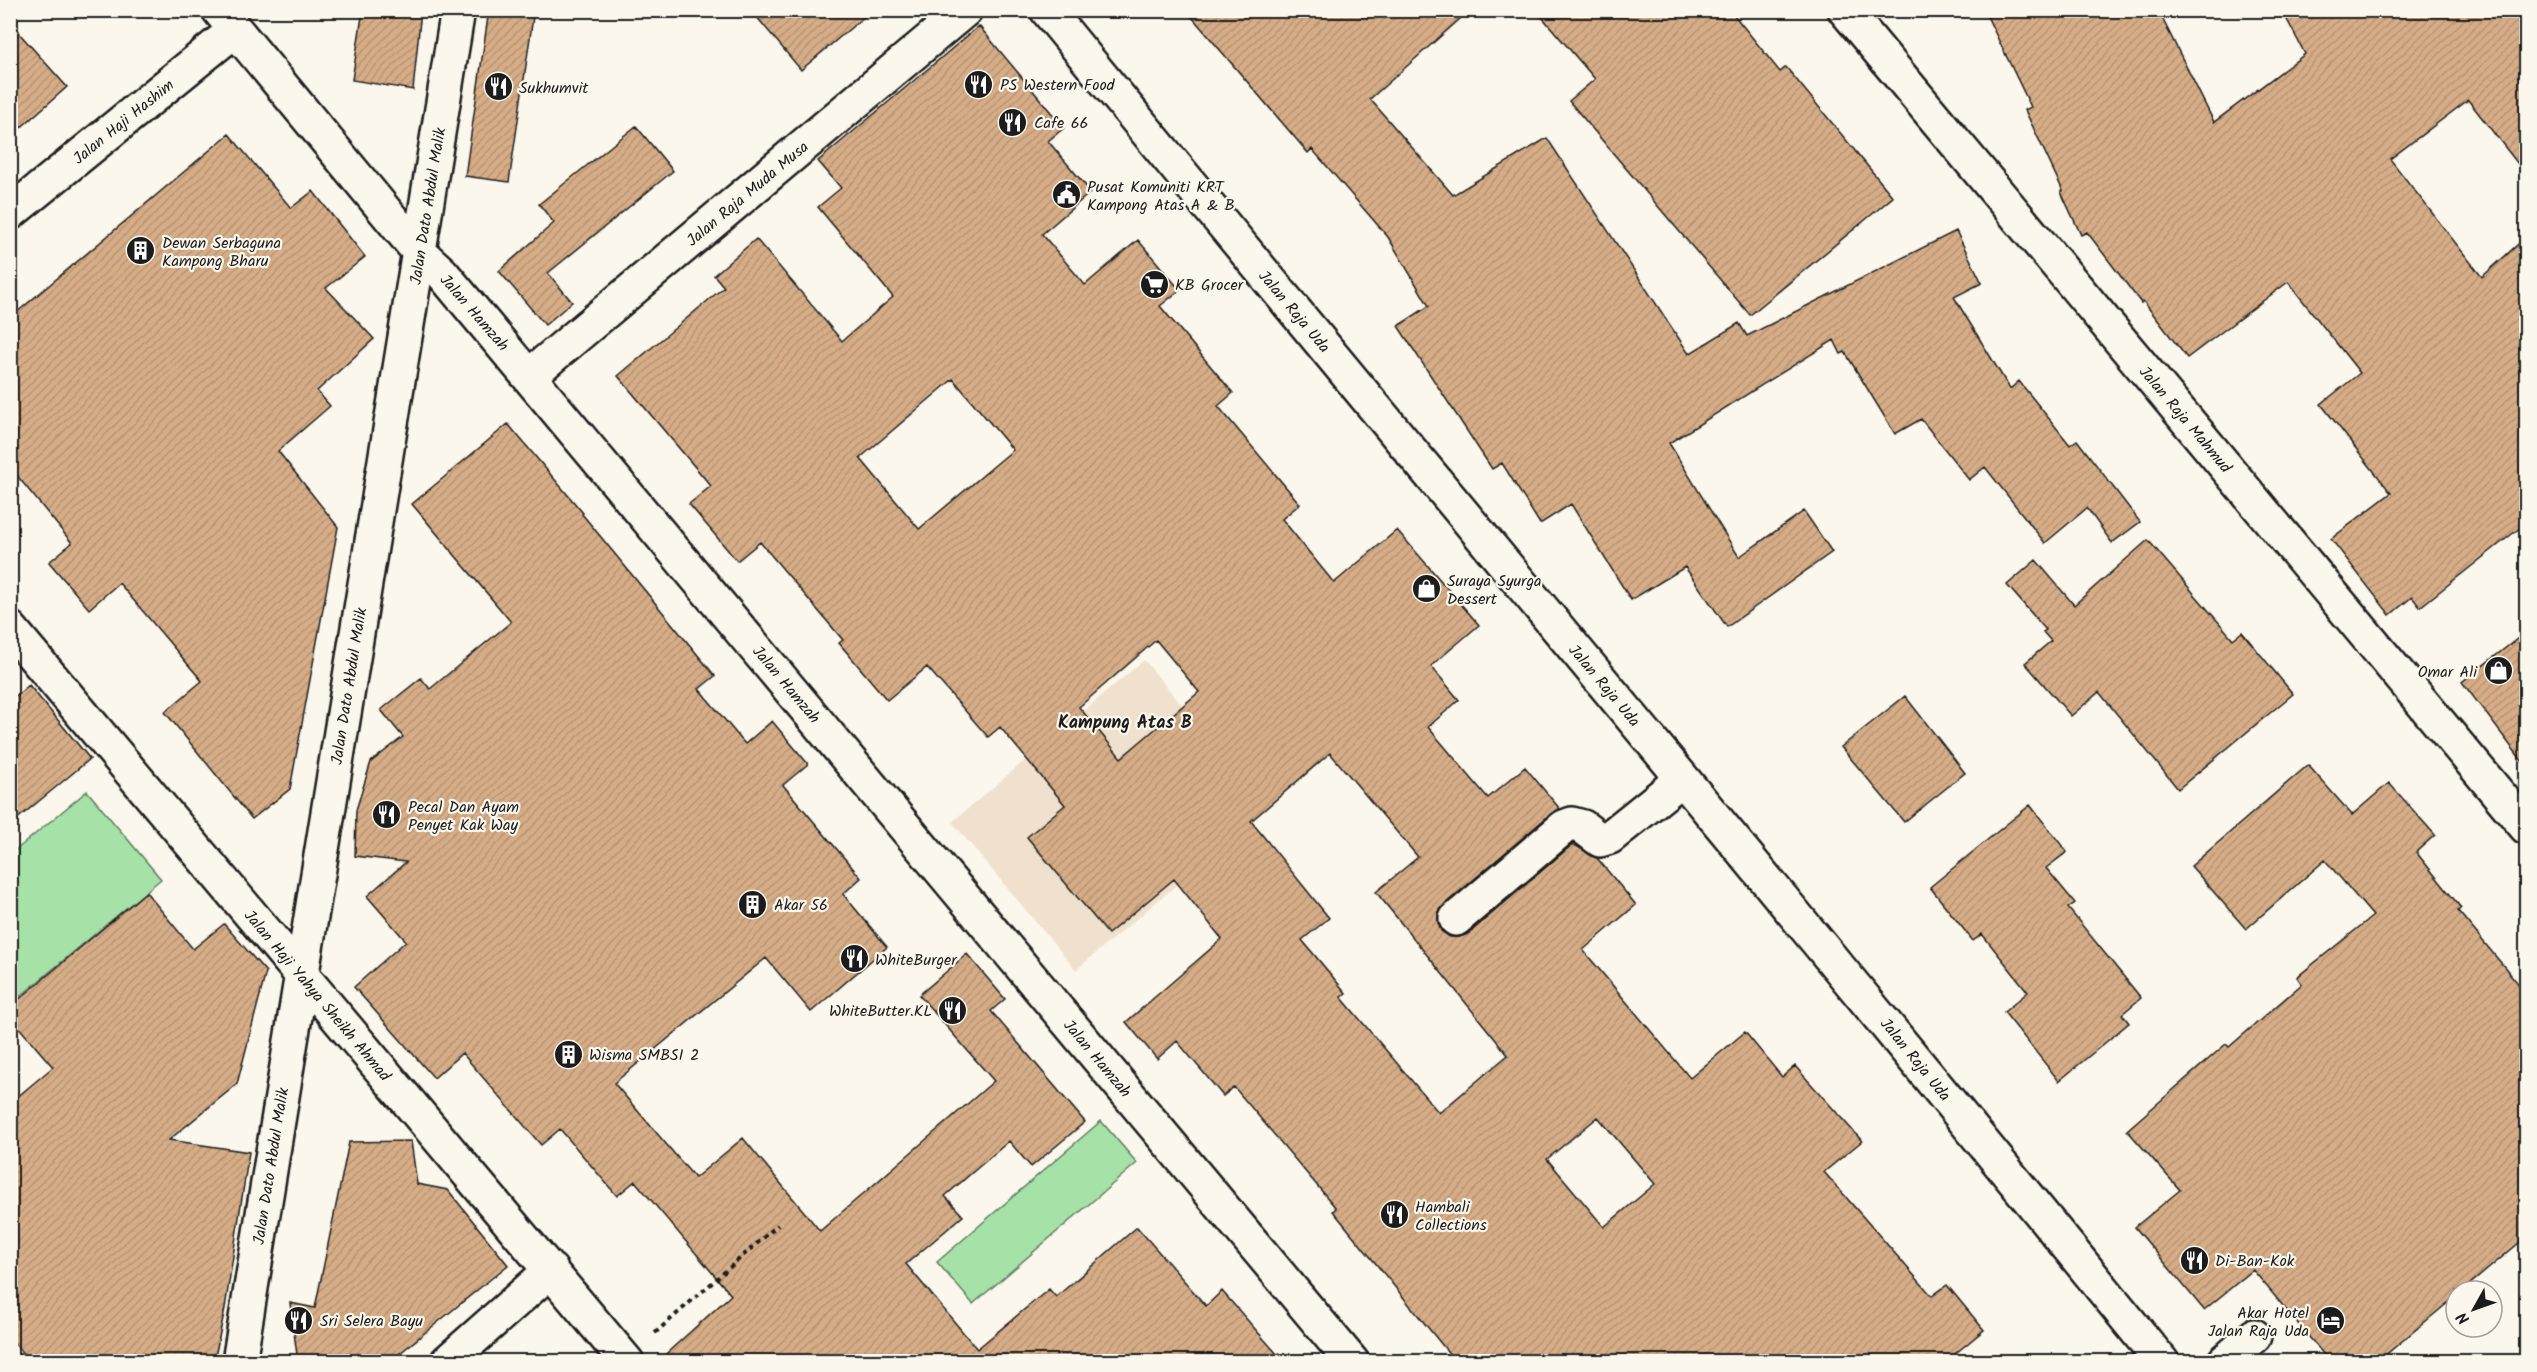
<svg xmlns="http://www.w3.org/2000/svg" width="2537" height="1372" viewBox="0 0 2537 1372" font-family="Kalam,sans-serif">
<defs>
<pattern id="building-hatch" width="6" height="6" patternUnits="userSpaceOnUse" patternTransform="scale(1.5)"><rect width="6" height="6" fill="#d6ad87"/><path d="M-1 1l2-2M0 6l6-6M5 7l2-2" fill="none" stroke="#b79474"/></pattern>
</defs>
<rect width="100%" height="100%" fill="#fbf7ec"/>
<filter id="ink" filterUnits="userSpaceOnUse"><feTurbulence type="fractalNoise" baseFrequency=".0167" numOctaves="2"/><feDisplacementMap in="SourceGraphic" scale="12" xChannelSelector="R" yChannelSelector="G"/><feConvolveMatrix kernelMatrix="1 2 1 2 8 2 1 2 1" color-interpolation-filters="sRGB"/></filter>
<g filter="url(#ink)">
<!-- built -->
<path fill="#f0e1ce" d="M 1144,660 L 1268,808 L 1076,970 L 952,822 Z"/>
<!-- green -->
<path fill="#a6e1a7" stroke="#617e62" stroke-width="1.5" d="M 87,791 L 161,879 L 11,1004 L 11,854 Z
M 1101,1121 L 1137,1163 L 973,1304 L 937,1262 Z"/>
<!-- building -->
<path fill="url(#building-hatch)" stroke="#1c1c1c" stroke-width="1.5" fill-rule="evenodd" d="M 363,10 L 421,10 L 413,90 L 352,80 Z
M 489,10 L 534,10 L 509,182 L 465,176 Z
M 751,10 L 872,10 L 801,70 Z
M 1186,10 L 1470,10 L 1370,99 L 1453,195 L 1547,138 L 1689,354 L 1739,323 L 1747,336 L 1956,231 L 1982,283 L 1954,297 L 2010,389 L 2019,381 L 2070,445 L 2077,440 L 2140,522 L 2112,543 L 2087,508 L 2045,543 L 1985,467 L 1969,480 L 1921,419 L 1895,434 L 1845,352 L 1841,354 L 1834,340 L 1669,443 L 1739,557 L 1804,511 L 1832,552 L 1727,627 L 1685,567 L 1631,600 L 1571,504 L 1540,524 L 1502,463 L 1492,469 L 1398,326 L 1429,306 L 1388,237 L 1312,149 L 1308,153 Z
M 1536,10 L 1730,10 L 1780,72 L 1786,67 L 1893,197 L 1750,315 L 1569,101 L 1595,79 Z
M 1984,10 L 2158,10 L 2214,122 L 2305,54 L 2282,10 L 2526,10 L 2526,174 L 2468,100 L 2390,159 L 2482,277 L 2526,237 L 2526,523 L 2420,607 L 2412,597 L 2390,615 L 2331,539 L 2391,493 L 2321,404 L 2360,373 L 2288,282 L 2187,358 L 2143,301 L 2141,303 L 2087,232 L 2081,235 L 2061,192 L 2063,191 L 2025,110 L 2031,107 Z
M 10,23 L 67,87 L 10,137 Z
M 979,26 L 1064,128 L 1048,141 L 1091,192 L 1042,234 L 1085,285 L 1138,240 L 1180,290 L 1160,306 L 1233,393 L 1218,406 L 1300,504 L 1282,519 L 1334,583 L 1397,530 L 1479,625 L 1431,666 L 1459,700 L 1428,727 L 1488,798 L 1525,767 L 1560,809 L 1552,813 L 1444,905 L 1438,913 L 1438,922 L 1441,931 L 1450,937 L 1459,937 L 1468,934 L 1573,844 L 1597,858 L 1636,905 L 1583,950 L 1690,1078 L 1745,1032 L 1782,1077 L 1795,1066 L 1862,1141 L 1824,1172 L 1932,1296 L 1947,1285 L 1984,1330 L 1945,1362 L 1456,1362 L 1333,1211 L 1336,1208 L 1234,1087 L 1223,1096 L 1177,1041 L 1157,1059 L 1126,1022 L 1222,939 L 1174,879 L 1108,934 L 1027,837 L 1065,805 L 1000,727 L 988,737 L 927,667 L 887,700 L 839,643 L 843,640 L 760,542 L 737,561 L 689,504 L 711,486 L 618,376 L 724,287 L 714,275 L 756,239 L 842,341 L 893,297 L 818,207 L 841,188 L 818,161 ZM 953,379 L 1013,450 L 919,529 L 860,458 ZM 1156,640 L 1199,692 L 1121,758 L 1079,707 ZM 1330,753 L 1418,857 L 1376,892 L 1508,1055 L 1439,1113 L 1341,997 L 1346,993 L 1302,940 L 1329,918 L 1251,821 ZM 1598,1117 L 1655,1184 L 1604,1227 L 1547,1159 Z
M 636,126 L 673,171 L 548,273 L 572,302 L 545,325 L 499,271 L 554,223 L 539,204 Z
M 229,134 L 291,208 L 313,191 L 365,257 L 326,288 L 374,339 L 317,391 L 330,406 L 278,451 L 338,527 L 290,789 L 252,819 L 165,712 L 202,681 L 119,583 L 89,609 L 49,562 L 72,543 L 10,467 L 10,318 Z
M 508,424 L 583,513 L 582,514 L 715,676 L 699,689 L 745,744 L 772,721 L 808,764 L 783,785 L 861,878 L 843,894 L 887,947 L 811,1012 L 766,958 L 614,1083 L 695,1178 L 743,1138 L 820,1231 L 994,1081 L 919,995 L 967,954 L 1005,999 L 991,1011 L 1085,1122 L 1031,1167 L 1009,1141 L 945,1196 L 963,1216 L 906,1264 L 977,1349 L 1049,1289 L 1056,1297 L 1137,1227 L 1206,1306 L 1222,1291 L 1284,1362 L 657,1362 L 731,1295 L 635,1181 L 617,1196 L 560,1129 L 541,1145 L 462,1053 L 434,1078 L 354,987 L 406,941 L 367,896 L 406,862 L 355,856 L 356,810 L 371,762 L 403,737 L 381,710 L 421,678 L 430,689 L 511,622 L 412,504 Z
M 2148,540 L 2233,639 L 2242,632 L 2293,694 L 2178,789 L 2099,692 L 2071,716 L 2025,663 L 2051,641 L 2043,632 L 2046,630 L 2007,585 L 2036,560 L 2074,605 Z
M 2526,632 L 2526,766 L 2462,682 Z
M 29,685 L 90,759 L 10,825 L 10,701 Z
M 1905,696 L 1965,773 L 1904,822 L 1841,747 Z
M 2308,765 L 2352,815 L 2389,783 L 2435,835 L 2416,852 L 2461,908 L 2458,911 L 2526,993 L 2526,1237 L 2462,1291 L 2456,1291 L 2456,1296 L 2377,1362 L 2330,1362 L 2253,1270 L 2204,1310 L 2135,1227 L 2180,1190 L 2127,1130 L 2226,1044 L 2229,1047 L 2302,984 L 2297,977 L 2373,916 L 2325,860 L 2246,929 L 2191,866 Z
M 2030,805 L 2067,852 L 2046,868 L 2075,903 L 2068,908 L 2141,998 L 2122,1014 L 2129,1023 L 2059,1081 L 2004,1012 L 2028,992 L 1982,934 L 1973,941 L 1930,887 Z
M 146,892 L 193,949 L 224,924 L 266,972 L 237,1084 L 169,1140 L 249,1152 L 225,1308 L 214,1362 L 30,1362 L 10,1338 L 10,1103 L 53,1067 L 10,1017 L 10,1007 Z
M 411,1141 L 417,1184 L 448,1190 L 508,1265 L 389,1362 L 298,1362 L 290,1303 L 315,1308 L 349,1142 Z"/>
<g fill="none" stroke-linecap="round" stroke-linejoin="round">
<defs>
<path id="minor" d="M 219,10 L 419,252 L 442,273 L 1352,1362
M 1047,10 C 1417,462 1794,908 2162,1362
M 1845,10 L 2526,827
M 10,213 L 235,30
M 529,376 L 965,10
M 10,628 L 627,1362
M 1456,919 L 1564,827 L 1572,824 L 1583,827 L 1600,840 L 1610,837 L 1682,779
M 239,1362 L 458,10
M 447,1362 L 551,1270
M 2224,1362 L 2254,1336"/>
</defs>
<!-- minor casing -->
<use href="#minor" stroke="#1c1c1c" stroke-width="38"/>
<!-- path -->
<path stroke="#1c1c1c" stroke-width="4" stroke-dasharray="4.5 4.5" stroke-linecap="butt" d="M 655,1333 L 778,1225"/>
<!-- minor -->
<use href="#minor" stroke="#fbf7ec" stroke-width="33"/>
</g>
</g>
<!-- icons -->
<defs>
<symbol id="restaurant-disc" viewBox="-11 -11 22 22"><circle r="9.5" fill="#1c1c1c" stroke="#fbf7ec"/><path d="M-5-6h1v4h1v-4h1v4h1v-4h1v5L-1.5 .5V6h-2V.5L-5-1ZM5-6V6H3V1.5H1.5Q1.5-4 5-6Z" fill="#fff"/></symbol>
<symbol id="civic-disc" viewBox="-11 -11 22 22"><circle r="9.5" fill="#1c1c1c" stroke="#fbf7ec"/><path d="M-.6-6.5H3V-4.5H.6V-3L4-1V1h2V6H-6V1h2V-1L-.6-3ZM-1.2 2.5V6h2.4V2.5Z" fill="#fff"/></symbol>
<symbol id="building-disc" viewBox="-11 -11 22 22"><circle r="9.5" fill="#1c1c1c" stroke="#fbf7ec"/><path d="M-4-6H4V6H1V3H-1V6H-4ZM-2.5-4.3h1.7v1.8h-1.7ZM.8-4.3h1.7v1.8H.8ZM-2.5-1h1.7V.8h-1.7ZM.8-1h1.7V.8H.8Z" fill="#fff"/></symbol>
<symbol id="supermarket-disc" viewBox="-11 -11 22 22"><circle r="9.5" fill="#1c1c1c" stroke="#fbf7ec"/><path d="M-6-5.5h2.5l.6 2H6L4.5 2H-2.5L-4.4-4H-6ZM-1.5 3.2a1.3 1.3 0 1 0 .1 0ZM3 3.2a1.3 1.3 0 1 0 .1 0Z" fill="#fff"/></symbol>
<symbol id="shop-disc" viewBox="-11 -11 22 22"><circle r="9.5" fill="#1c1c1c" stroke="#fbf7ec"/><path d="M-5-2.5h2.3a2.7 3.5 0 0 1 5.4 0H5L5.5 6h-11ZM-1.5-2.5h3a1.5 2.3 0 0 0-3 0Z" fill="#fff"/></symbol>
<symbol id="hotel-disc" viewBox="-11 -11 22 22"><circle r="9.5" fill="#1c1c1c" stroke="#fbf7ec"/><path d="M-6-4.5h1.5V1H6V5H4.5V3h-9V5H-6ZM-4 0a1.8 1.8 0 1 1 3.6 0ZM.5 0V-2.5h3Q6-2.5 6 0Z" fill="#fff"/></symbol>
</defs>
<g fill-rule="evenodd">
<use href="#restaurant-disc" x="962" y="68" width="33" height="33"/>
<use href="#restaurant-disc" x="482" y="70" width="33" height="33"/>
<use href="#restaurant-disc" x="996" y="106" width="33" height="33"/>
<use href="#civic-disc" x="1050" y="178" width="33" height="33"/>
<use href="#building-disc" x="124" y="234" width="33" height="33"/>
<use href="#supermarket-disc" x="1138" y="268" width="33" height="33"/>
<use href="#shop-disc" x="1410" y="572" width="33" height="33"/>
<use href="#shop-disc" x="2482" y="654" width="33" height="33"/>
<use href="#restaurant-disc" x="370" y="798" width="33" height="33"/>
<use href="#building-disc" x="736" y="888" width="33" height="33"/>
<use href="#restaurant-disc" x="838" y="942" width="33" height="33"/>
<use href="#restaurant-disc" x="936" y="994" width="33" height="33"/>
<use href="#building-disc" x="552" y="1038" width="33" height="33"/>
<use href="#restaurant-disc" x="1378" y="1198" width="33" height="33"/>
<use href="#restaurant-disc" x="2178" y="1244" width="33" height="33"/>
<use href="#restaurant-disc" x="282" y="1304" width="33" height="33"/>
<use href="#hotel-disc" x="2314" y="1304" width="33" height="33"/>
</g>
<g text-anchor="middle" stroke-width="4.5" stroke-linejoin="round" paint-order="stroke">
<!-- poi labels -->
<g font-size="16" fill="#1c1c1c" stroke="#fbf7ec" text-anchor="start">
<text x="1000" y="90">PS Western Food</text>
<text x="519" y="93">Sukhumvit</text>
<text x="1034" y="128">Cafe 66</text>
<text x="1087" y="192">Pusat Komuniti KRT<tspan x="1087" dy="18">Kampong Atas A &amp; B</tspan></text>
<text x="162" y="248">Dewan Serbaguna<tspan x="162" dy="18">Kampong Bharu</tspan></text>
<text x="1175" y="290">KB Grocer</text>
<text x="1447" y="586">Suraya Syurga<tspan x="1447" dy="18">Dessert</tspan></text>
<text x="2477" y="677" text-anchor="end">Omar Ali</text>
<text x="408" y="812">Pecal Dan Ayam<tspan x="408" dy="18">Penyet Kak Way</tspan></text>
<text x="774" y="910">Akar 56</text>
<text x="875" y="965">WhiteBurger</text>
<text x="932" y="1016" text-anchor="end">WhiteButter.KL</text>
<text x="589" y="1060">Wisma SMBSI 2</text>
<text x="1415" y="1212">Hambali<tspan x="1415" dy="18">Collections</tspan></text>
<text x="2215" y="1266">Di-Ban-Kok</text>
<text x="2309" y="1318" text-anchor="end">Akar Hotel<tspan x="2309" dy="18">Jalan Raja Uda</tspan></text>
<text x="320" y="1326">Sri Selera Bayu</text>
</g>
<!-- street labels -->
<g font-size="16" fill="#1c1c1c" stroke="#fbf7ec">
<text transform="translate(123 121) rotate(-39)" y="6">Jalan Haji Hashim</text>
<text transform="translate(747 193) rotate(-40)" y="6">Jalan Raja Muda Musa</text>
<text transform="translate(427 206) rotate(-81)" y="6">Jalan Dato Abdul Malik</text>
<text transform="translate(1295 311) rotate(50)" y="6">Jalan Raja Uda</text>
<text transform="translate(475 312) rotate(49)" y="6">Jalan Hamzah</text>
<text transform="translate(2186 419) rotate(50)" y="6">Jalan Raja Mahmud</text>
<text transform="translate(787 684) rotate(50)" y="6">Jalan Hamzah</text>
<text transform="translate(1605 685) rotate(50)" y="6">Jalan Raja Uda</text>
<text transform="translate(348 686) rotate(-81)" y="6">Jalan Dato Abdul Malik</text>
<text transform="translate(318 995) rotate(50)" y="6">Jalan Haji Yahya Sheikh Ahmad</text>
<text transform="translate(1098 1058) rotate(50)" y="6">Jalan Hamzah</text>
<text transform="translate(1916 1059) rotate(51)" y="6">Jalan Raja Uda</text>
<text transform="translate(270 1166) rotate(-81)" y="6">Jalan Dato Abdul Malik</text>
</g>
<!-- neighbourhood labels -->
<g font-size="18" font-weight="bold" fill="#1c1c1c" stroke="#fbf7ec">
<text x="1125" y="728">Kampung Atas B</text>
</g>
</g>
<!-- margin -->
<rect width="2537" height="1372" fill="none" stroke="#fbf7ec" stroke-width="36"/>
<rect x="18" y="18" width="2501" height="1336" fill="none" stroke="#1c1c1c" stroke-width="2" filter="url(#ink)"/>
<!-- north arrow -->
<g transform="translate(2474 1309) rotate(230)"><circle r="28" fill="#fbf7ec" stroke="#a29f99" stroke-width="1.5"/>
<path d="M0-4.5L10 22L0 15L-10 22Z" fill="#1c1c1c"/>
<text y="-9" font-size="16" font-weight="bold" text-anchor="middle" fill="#1c1c1c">N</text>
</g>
</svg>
